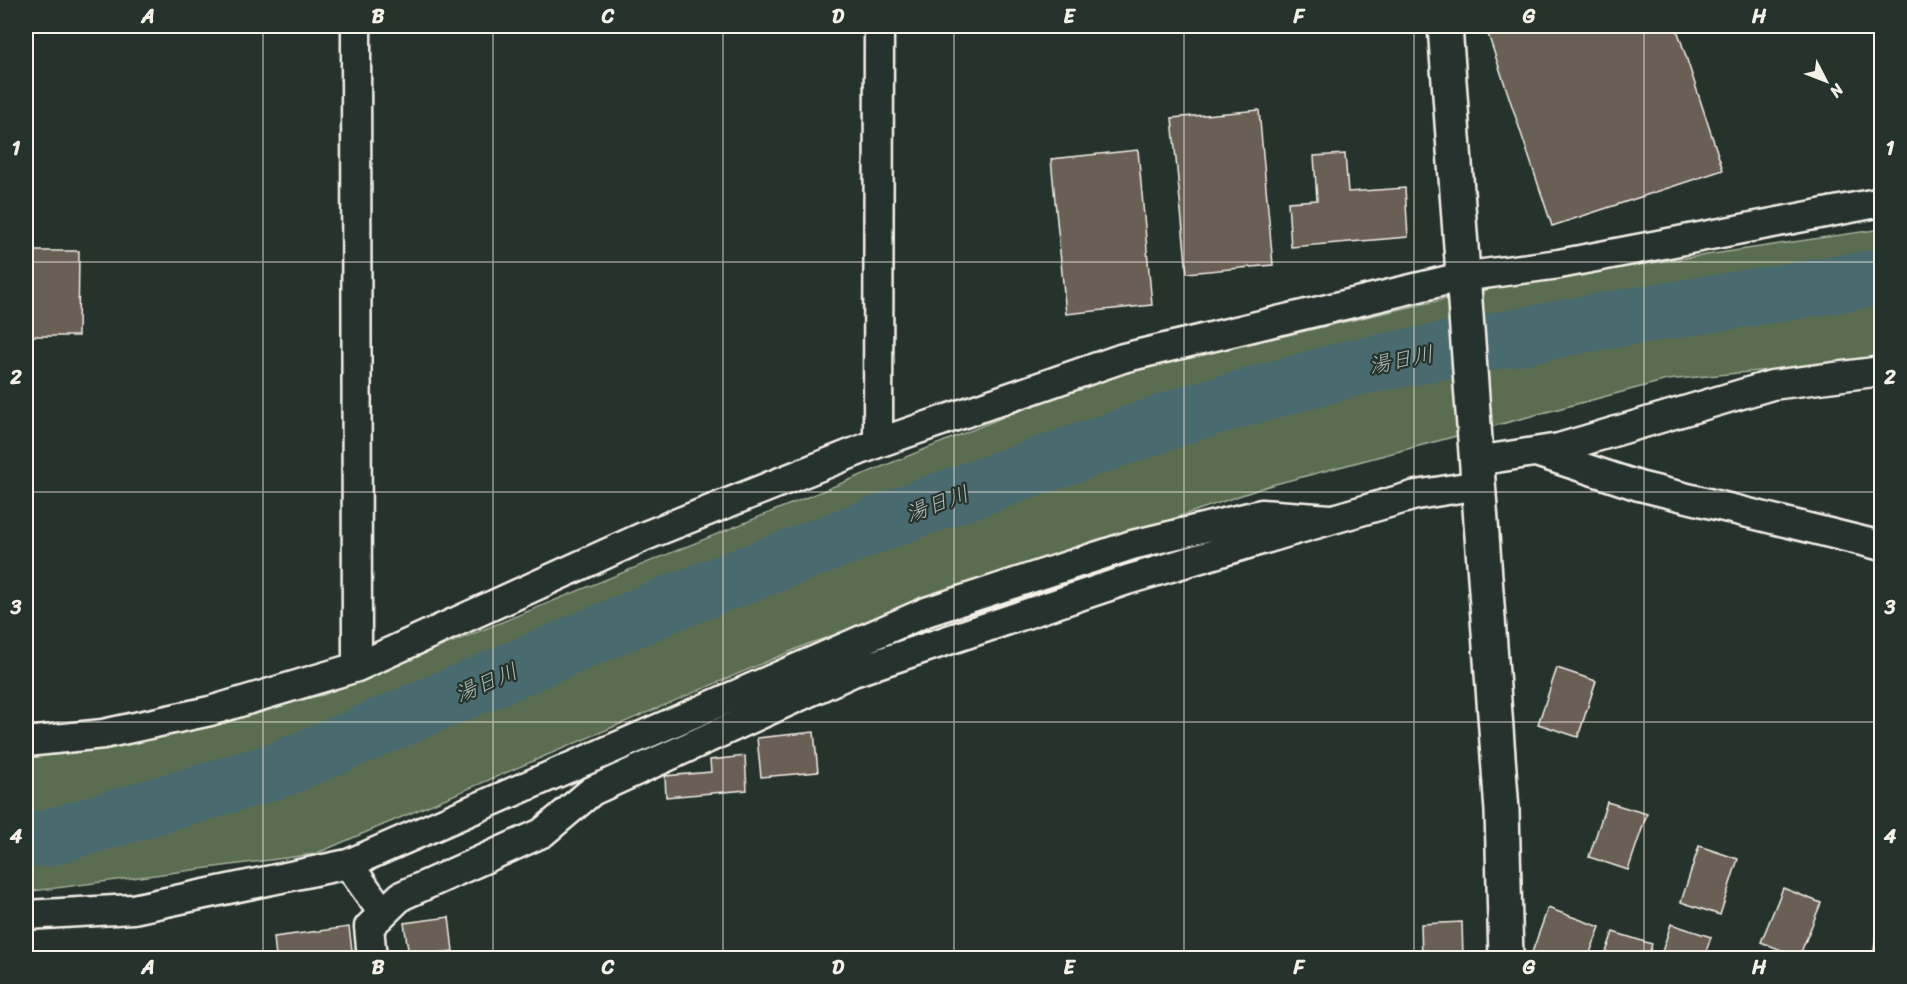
<svg xmlns="http://www.w3.org/2000/svg" width="1907" height="984" viewBox="0 0 1907 984" font-family="Sriracha,'Klee One',sans-serif">
<rect width="100%" height="100%" fill="#26332d"/>
<filter id="ink" filterUnits="userSpaceOnUse"><feTurbulence type="fractalNoise" baseFrequency=".0167" numOctaves="2"/><feDisplacementMap in="SourceGraphic" scale="12" xChannelSelector="R" yChannelSelector="G"/><feConvolveMatrix kernelMatrix="1 2 1 2 8 2 1 2 1" color-interpolation-filters="sRGB"/></filter>
<g filter="url(#ink)">
<!-- green -->
<path fill="#5a6d51" stroke="#a7af9c" stroke-width="1.5" d="M 1881,229 L 1881,359 L 1667,380 L 1268,486 L 808,644 L 315,854 L 26,892 L 26,757 L 323,695 L 1099,378 L 1511,284 Z"/>
<g fill="none" stroke-linecap="round" stroke-linejoin="round">
<!-- river -->
<path stroke="#486b6e" stroke-width="57" d="M 26,840 L 47,838 L 279,770 L 669,604 L 923,507 L 1194,412 L 1352,368 L 1602,321 L 1882,277"/>
</g>
<!-- building -->
<path fill="#6a5e55" stroke="#f4f1e8" stroke-width="1.5" d="M 1514,26 L 1676,26 L 1723,170 L 1552,226 L 1488,34 Z
M 1259,110 L 1273,265 L 1187,273 L 1172,118 Z
M 1138,150 L 1152,305 L 1066,314 L 1051,159 Z
M 1345,154 L 1348,192 L 1405,188 L 1408,237 L 1291,247 L 1288,202 L 1317,200 L 1314,156 Z
M 26,251 L 79,251 L 78,336 L 26,336 Z
M 1557,668 L 1596,681 L 1578,737 L 1538,724 Z
M 814,732 L 818,772 L 761,777 L 757,738 Z
M 745,756 L 747,790 L 666,797 L 665,776 L 711,772 L 710,760 Z
M 1607,802 L 1647,814 L 1628,870 L 1589,857 Z
M 1699,846 L 1738,859 L 1720,915 L 1681,902 Z
M 1783,888 L 1821,903 L 1799,957 L 1761,942 Z
M 1548,908 L 1600,927 L 1588,958 L 1530,958 Z
M 1879,913 L 1882,914 L 1882,958 L 1873,958 Z
M 449,917 L 453,951 L 409,956 L 404,923 Z
M 1462,922 L 1463,958 L 1422,958 L 1421,924 Z
M 1671,924 L 1711,937 L 1704,958 L 1660,958 Z
M 349,927 L 353,958 L 276,958 L 274,937 Z
M 1613,932 L 1652,944 L 1648,958 L 1604,958 Z"/>
<g fill="none" stroke-linecap="round" stroke-linejoin="round">
<defs>
<path id="street" d="M 356,26 L 357,667
M 878,443 L 879,26
M 1536,452 L 1639,486 L 1882,546
M 1477,461 L 1559,448 L 1772,385 L 1882,371
M 26,742 L 103,734 L 210,711 L 357,667 L 645,536 L 878,443 L 1123,358 L 1461,277 L 1559,264 L 1882,202
M 348,864 L 383,913
M 26,915 L 133,909 L 348,864 L 926,612 L 1132,545 L 1261,514 L 1330,519
M 372,958 L 369,927 L 401,896 L 542,833 L 592,791 L 853,672 L 1127,580 L 1295,530 L 1416,495 L 1479,485"/>
<path id="secondary" d="M 1445,26 L 1502,811 L 1506,958"/>
</defs>
<!-- street casing -->
<use href="#street" stroke="#f4f1e8" stroke-width="33"/>
<!-- secondary casing -->
<use href="#secondary" stroke="#f4f1e8" stroke-width="38"/>
<!-- street -->
<use href="#street" stroke="#26332d" stroke-width="28"/>
<!-- secondary -->
<use href="#secondary" stroke="#26332d" stroke-width="33"/>
</g>
</g>
<!-- grid -->
<path fill="none" stroke="#f4f1e8" stroke-width="1.5" stroke-opacity="0.55" d="M 263,26 L 263,958M 493,26 L 493,958M 723,26 L 723,958M 954,26 L 954,958M 1184,26 L 1184,958M 1414,26 L 1414,958M 1644,26 L 1644,958M 26,262 L 1882,262M 26,492 L 1882,492M 26,722 L 1882,722"/>
<g text-anchor="middle" stroke-width="4.5" stroke-linejoin="round" paint-order="stroke">
<!-- water labels -->
<g font-size="22" font-style="italic" fill="#afbbb7" stroke="#26332d">
<text transform="translate(1401 359) rotate(-11)" y="8">湯日川</text>
<text transform="translate(937 503) rotate(-20)" y="8">湯日川</text>
<text transform="translate(486 682) rotate(-23)" y="8">湯日川</text>
</g>
</g>
<!-- margin -->
<rect width="1907" height="984" fill="none" stroke="#26332d" stroke-width="66"/>
<!-- north arrow -->
<g transform="translate(1826 81) rotate(132)" stroke="#26332d" stroke-width="4.5" paint-order="stroke">
<path d="M0-4.5L10 22L0 15L-10 22Z" fill="#f4f1e8"/>
<text y="-9" font-size="16" font-weight="bold" text-anchor="middle" fill="#f4f1e8">N</text>
</g>
<rect x="33" y="33" width="1841" height="918" fill="none" stroke="#f4f1e8" stroke-width="2"/>
<g font-size="20" text-anchor="middle" font-weight="bold" fill="#f4f1e8">
<text x="148" y="23">A</text>
<text x="378" y="23">B</text>
<text x="608" y="23">C</text>
<text x="838" y="23">D</text>
<text x="1069" y="23">E</text>
<text x="1299" y="23">F</text>
<text x="1529" y="23">G</text>
<text x="1759" y="23">H</text>
<text x="16" y="155">1</text>
<text x="1890" y="155">1</text>
<text x="16" y="384">2</text>
<text x="1890" y="384">2</text>
<text x="16" y="614">3</text>
<text x="1890" y="614">3</text>
<text x="16" y="843">4</text>
<text x="1890" y="843">4</text>
<text x="148" y="974">A</text>
<text x="378" y="974">B</text>
<text x="608" y="974">C</text>
<text x="838" y="974">D</text>
<text x="1069" y="974">E</text>
<text x="1299" y="974">F</text>
<text x="1529" y="974">G</text>
<text x="1759" y="974">H</text>
</g>
</svg>
